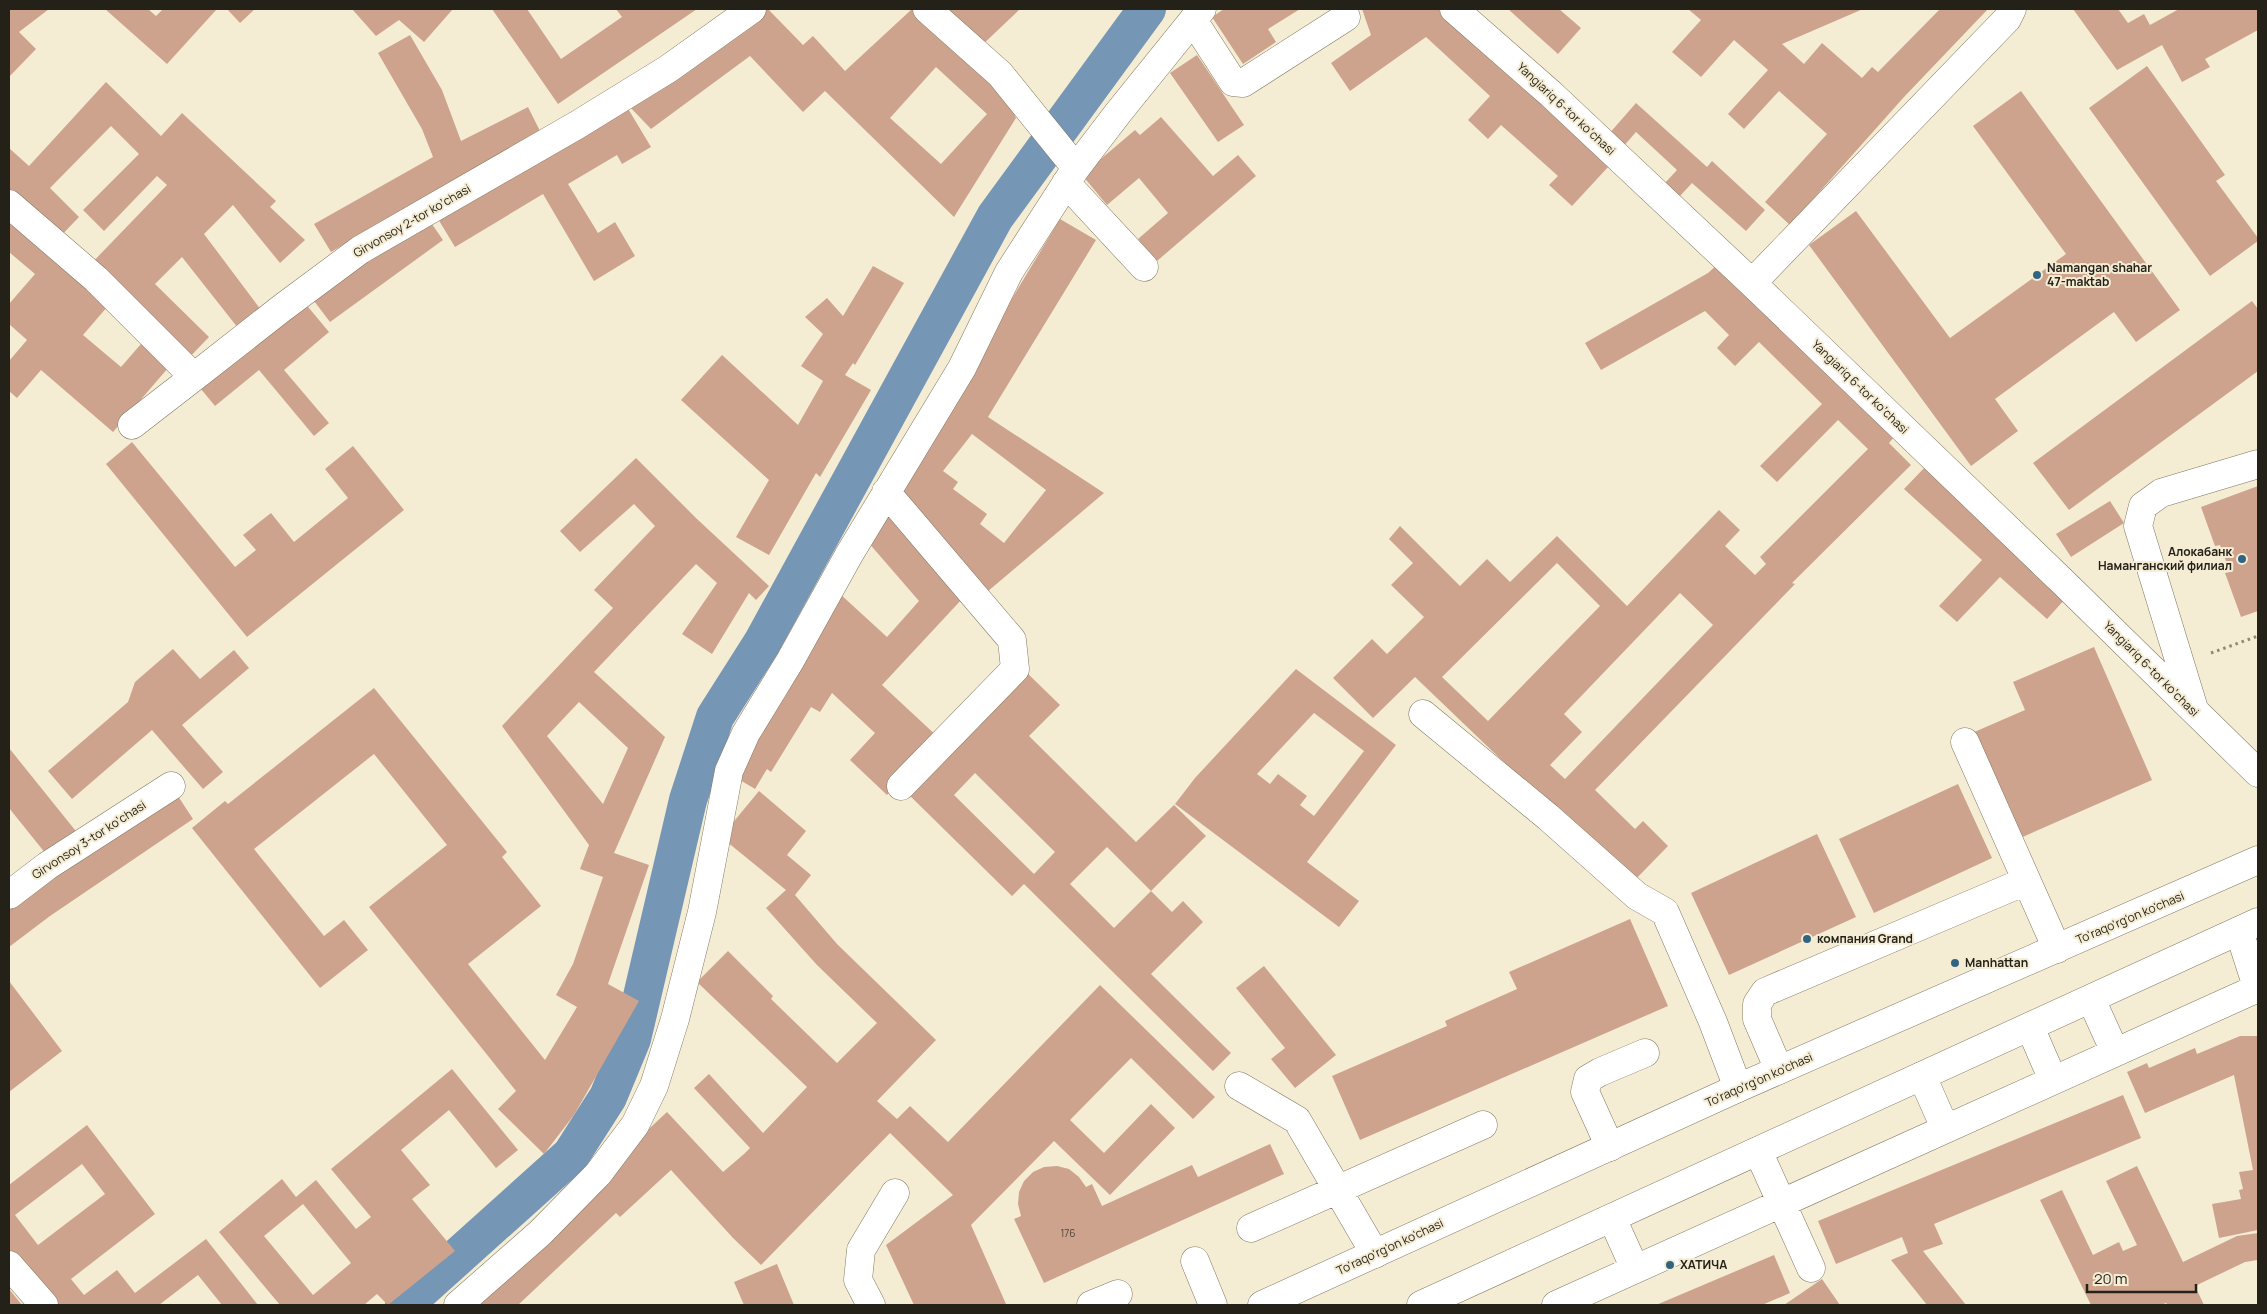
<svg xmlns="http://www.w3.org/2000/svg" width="2267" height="1314" viewBox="0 0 2267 1314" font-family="Manrope,sans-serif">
<rect width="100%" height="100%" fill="#f5ecd4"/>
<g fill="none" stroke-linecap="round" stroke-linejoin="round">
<!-- canal -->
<path stroke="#7696b5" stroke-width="38" d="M 404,1305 L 571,1155 L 608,1097 L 632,1039 L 688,800 L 715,717 L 762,643 L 995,217 L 1147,9"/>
</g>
<!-- building -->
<path fill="#cea38e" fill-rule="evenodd" d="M 9,9 L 49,9 L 19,32 L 36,49 L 9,77 Z
M 105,9 L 148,9 L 156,16 L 163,9 L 217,9 L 167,64 Z
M 227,9 L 255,9 L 240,23 Z
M 352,9 L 453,9 L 424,42 L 399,20 L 376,36 Z
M 492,9 L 527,9 L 561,59 L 622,17 L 616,9 L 697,9 L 558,104 Z
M 761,9 L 768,9 L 803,45 L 813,36 L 845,71 L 912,9 L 919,9 L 1006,96 L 1016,118 L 954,217 L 825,91 L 803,112 L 750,56 L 651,129 L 629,106 ZM 936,67 L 987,114 L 941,164 L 890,118 Z
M 939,9 L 1020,9 L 978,49 Z
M 1224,9 L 1300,9 L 1268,29 L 1276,42 L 1243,64 L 1212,17 Z
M 1362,9 L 1438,9 L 1609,166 L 1572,206 L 1549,185 L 1558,176 L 1501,125 L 1488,139 L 1468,120 L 1490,96 L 1426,37 L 1350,91 L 1331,63 L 1371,35 Z
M 1508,9 L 1559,9 L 1581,28 L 1558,54 Z
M 1688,9 L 1863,9 L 1782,44 L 1804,64 L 1822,43 L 1862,78 L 1872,67 L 1878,72 L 1940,9 L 1988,9 L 1904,97 L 1790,225 L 1765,202 L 1827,134 L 1779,91 L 1744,129 L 1728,114 L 1768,70 L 1734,40 L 1701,77 L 1672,52 L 1701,20 Z
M 2073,9 L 2118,9 L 2128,23 L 2144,14 L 2150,25 L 2179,9 L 2258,9 L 2258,30 L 2205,59 L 2210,67 L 2182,82 L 2162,45 L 2117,70 Z
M 410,35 L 442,90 L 461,141 L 528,107 L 543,137 L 417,201 L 331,252 L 314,224 L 433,157 L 422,129 L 378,53 Z
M 1197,55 L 1244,125 L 1218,142 L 1170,73 Z
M 2147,66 L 2225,175 L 2216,181 L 2258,238 L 2258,241 L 2210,276 L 2089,108 Z
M 106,82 L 161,136 L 182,113 L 276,201 L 270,207 L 305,240 L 280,263 L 233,205 L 204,234 L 261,310 L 238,328 L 182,257 L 155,284 L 209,337 L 183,364 L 86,269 L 167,185 L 157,176 L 104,231 L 83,210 L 139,154 L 111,126 L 50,188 L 79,217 L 55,242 L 9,203 L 9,148 L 29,166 Z
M 2021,91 L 2180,310 L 2136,342 L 2114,312 L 1995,399 L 2018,431 L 1971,466 L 1809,245 L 1856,211 L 1950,338 L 2066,254 L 1973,126 Z
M 1636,103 L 1707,167 L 1712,161 L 1765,210 L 1746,231 L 1692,183 L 1680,196 L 1665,183 L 1677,170 L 1636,132 L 1622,148 L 1608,135 Z
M 627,107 L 651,147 L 622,164 L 617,155 L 568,184 L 598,233 L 615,222 L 635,256 L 594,281 L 543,194 L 455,247 L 435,214 Z
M 1161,117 L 1213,176 L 1238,155 L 1256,176 L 1157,261 L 1138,239 L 1168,213 L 1139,178 L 1107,205 L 1082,175 L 1135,130 L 1140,135 Z
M 9,209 L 114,299 L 83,335 L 121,367 L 147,337 L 174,361 L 113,432 L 41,370 L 17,398 L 9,391 L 9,361 L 27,340 L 9,324 L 9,304 L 35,274 L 9,252 Z
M 425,214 L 443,240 L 330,322 L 311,297 Z
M 1060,219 L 1096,240 L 988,417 L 1104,493 L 987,592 L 893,495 ZM 972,434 L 1046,490 L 1004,543 L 980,524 L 987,514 L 953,489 L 958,482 L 943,471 Z
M 1719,263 L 1894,437 L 1889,443 L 1911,465 L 1792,583 L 1795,584 L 1595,790 L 1635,829 L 1643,821 L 1668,846 L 1631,884 L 1415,677 L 1373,718 L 1333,678 L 1372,639 L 1387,654 L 1424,617 L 1391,585 L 1413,563 L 1389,539 L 1400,526 L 1460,586 L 1487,559 L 1510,582 L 1557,536 L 1627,606 L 1719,510 L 1740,530 L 1725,546 L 1755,575 L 1766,564 L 1760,557 L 1868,449 L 1838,420 L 1777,482 L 1760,466 L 1822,404 L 1759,342 L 1735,366 L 1717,348 L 1729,335 L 1705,311 L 1601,370 L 1585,343 L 1708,273 ZM 1557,563 L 1600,606 L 1488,721 L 1442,677 ZM 1680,593 L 1713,625 L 1565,779 L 1550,765 L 1582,732 L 1564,714 Z
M 873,266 L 904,283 L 855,365 L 853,363 L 845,375 L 871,390 L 820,477 L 816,473 L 769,555 L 736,537 L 769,480 L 681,400 L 722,355 L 798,425 L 823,381 L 801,366 L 823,334 L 805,317 L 827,298 L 843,316 Z
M 2252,301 L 2258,309 L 2258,371 L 2069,510 L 2033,463 Z
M 304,302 L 329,332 L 284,370 L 329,423 L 314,436 L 259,370 L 215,406 L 196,383 Z
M 132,442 L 235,567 L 256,550 L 243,535 L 271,513 L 294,542 L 348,498 L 325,469 L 353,446 L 404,510 L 247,637 L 106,464 Z
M 636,458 L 697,519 L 769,586 L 756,600 L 749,593 L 712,654 L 682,634 L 717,583 L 696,564 L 594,672 L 665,737 L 614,853 L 649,865 L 608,984 L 639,1001 L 574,1115 L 544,1154 L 498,1109 L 516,1091 L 369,907 L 447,845 L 374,754 L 254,849 L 324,936 L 344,920 L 368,950 L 320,988 L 192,828 L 225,801 L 228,804 L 374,688 L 507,852 L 502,857 L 541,906 L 468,964 L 545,1060 L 577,1007 L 556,995 L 573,964 L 603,877 L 580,869 L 589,845 L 502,726 L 613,608 L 594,590 L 655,526 L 634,504 L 580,552 L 560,531 ZM 579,702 L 628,748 L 603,804 L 547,736 Z
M 1926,466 L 2065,599 L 2047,619 L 2000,577 L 1957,622 L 1939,606 L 1982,560 L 1904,489 Z
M 2258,486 L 2258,611 L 2241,617 L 2225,573 L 2230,572 L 2220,545 L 2215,546 L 2201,507 Z
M 2110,501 L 2124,523 L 2071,557 L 2056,534 Z
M 887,511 L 963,598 L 882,685 L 940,739 L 887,795 L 850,760 L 875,733 L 832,693 L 820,712 L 811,707 L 771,772 L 767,769 L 755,789 L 735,777 L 788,692 L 784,690 L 839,593 L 887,637 L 919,601 L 861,534 Z
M 2094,647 L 2152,780 L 2018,839 L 1972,733 L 2025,710 L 2013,682 Z
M 173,649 L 200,679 L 234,650 L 249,668 L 182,725 L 223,772 L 203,789 L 152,730 L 72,799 L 48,771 L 128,702 L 135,682 Z
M 1023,669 L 1060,705 L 1029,736 L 1136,842 L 1174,805 L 1206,836 L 1151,891 L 1107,847 L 1070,884 L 1114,928 L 1151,891 L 1172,912 L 1183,901 L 1203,922 L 1151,974 L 1231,1053 L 1213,1071 L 1024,884 L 1012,896 L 903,789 ZM 975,773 L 1055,852 L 1034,874 L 954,795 Z
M 1296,669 L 1396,745 L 1307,862 L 1359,901 L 1339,927 L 1175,804 L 1195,778 ZM 1314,713 L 1364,751 L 1314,816 L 1300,805 L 1307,796 L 1278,774 L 1270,784 L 1257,774 Z
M 9,748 L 79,835 L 50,859 L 9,808 Z
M 1958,784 L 1992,858 L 1874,913 L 1839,839 Z
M 174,790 L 193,819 L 50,916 L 9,947 L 9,900 Z
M 759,791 L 806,831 L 787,855 L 811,875 L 795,895 L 837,944 L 936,1040 L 877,1101 L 897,1119 L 910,1106 L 948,1142 L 1100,985 L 1215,1097 L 1193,1119 L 1131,1058 L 1070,1120 L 1104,1153 L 1151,1104 L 1175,1128 L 1110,1195 L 1054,1141 L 971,1225 L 1006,1304 L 1003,1305 L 914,1305 L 886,1245 L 953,1195 L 890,1133 L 761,1265 L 733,1238 L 671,1170 L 620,1217 L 616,1213 L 518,1305 L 467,1305 L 589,1185 L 667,1112 L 723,1172 L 744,1154 L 750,1148 L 694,1088 L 709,1074 L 763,1133 L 807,1087 L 697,982 L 728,951 L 773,996 L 771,999 L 837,1063 L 877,1023 L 817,965 L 766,908 L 786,890 L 721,837 Z
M 1817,834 L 1856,917 L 1729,975 L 1691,893 Z
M 1630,919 L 1668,1006 L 1360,1140 L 1332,1076 L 1447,1026 L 1445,1021 L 1517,989 L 1509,972 Z
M 1264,966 L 1336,1055 L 1295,1088 L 1271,1059 L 1285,1048 L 1236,988 Z
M 9,981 L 62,1051 L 9,1092 Z
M 2240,1036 L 2258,1036 L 2258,1230 L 2219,1238 L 2212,1204 L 2241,1199 L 2239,1190 L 2243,1189 L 2239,1172 L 2253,1170 L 2234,1075 L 2145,1113 L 2127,1072 L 2147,1063 L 2149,1068 L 2195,1048 L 2197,1054 Z
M 452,1069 L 518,1150 L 496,1168 L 449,1110 L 401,1150 L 430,1185 L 412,1199 L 455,1251 L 388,1305 L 377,1294 L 364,1305 L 280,1305 L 219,1232 L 282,1179 L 296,1197 L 316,1180 L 356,1229 L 371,1217 L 331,1169 ZM 303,1204 L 351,1263 L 313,1295 L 264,1236 Z
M 2123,1095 L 2141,1138 L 1934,1224 L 1943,1244 L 1923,1251 L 1966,1305 L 1927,1305 L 1891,1260 L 1908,1253 L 1902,1237 L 1836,1264 L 1818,1221 Z
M 87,1125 L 155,1214 L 71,1279 L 84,1295 L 117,1270 L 135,1293 L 206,1239 L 258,1305 L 222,1305 L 198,1275 L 159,1305 L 54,1305 L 9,1251 L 9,1185 ZM 82,1164 L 105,1194 L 38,1245 L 15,1215 Z
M 1270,1144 L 1284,1174 L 1044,1283 L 1014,1219 L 1021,1216 L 1018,1204 L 1019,1192 L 1024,1181 L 1033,1172 L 1044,1167 L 1057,1166 L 1069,1169 L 1079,1177 L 1086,1187 L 1092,1184 L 1102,1206 L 1192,1165 L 1198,1177 Z
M 2137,1166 L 2183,1262 L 2237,1236 L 2258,1233 L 2258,1260 L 2245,1262 L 2195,1286 L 2204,1305 L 2168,1305 L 2166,1303 L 2161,1305 L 2091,1305 L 2040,1200 L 2062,1190 L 2093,1255 L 2119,1242 L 2123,1251 L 2137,1245 L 2106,1181 Z
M 1774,1255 L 1790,1293 L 1762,1305 L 1656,1305 Z
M 777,1264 L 794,1305 L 744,1305 L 734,1282 Z
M 1822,1279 L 1840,1305 L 1784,1305 Z
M 9,1289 L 22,1305 L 9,1305 Z"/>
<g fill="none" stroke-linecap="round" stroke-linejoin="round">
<defs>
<path id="minor" d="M 927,9 L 1000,74 L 1076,168
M 1454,9 L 1551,94 L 1752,283 L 2064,583 L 2258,773
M 1193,20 L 1233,82 L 1243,83 L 1346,17
M 1066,183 L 1144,267
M 9,204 L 96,279 L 194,377 L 282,308 L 360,250 L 577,125 L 668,69 L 752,9
M 1752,283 L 2007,19 L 2012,9
M 132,425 L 194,377
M 886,492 L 1012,640 L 1015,669 L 901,786
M 2194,709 L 2138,526 L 2143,506 L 2161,493 L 2258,464
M 1423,714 L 1548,817 L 1637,896 L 1665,912 L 1713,1022 L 1738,1088
M 1965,742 L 2057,949
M 9,895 L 47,866 L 171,786
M 2239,931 L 2258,990
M 2091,999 L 2115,1052
M 2030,1027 L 2053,1080
M 1779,1070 L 1757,1019 L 1757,1004 L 1765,992 L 2026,881
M 1922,1076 L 1945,1128
M 1239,1086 L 1297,1120 L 1375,1254
M 1610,1147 L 1585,1092 L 1588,1079 L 1600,1072 L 1645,1053
M 1758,1151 L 1811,1268
M 1612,1218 L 1635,1269
M 1251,1228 L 1483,1125
M 1195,1261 L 1213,1305
M 9,1265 L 44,1305
M 458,1305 L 540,1233 L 598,1174 L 635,1125 L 654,1086 L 675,1019 L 702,912 L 729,771 L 746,733 L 790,661 L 850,553 L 962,368 L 1009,272 L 1076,168 L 1118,113 L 1202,9
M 871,1305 L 858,1280 L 861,1250 L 895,1193
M 1091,1305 L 1118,1294
M 1556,1305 L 2258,988"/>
<path id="major" d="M 1262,1305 L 1738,1088 L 2258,860
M 1421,1305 L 2258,922"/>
</defs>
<!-- minor casing -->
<use href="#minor" stroke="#807862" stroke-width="29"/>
<!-- major casing -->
<use href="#major" stroke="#807862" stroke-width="29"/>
<!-- path -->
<path stroke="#8d8776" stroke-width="3" stroke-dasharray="2.5 4" stroke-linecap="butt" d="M 2211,653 L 2258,636"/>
<!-- minor -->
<use href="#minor" stroke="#fff" stroke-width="28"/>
<!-- major -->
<use href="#major" stroke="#fff" stroke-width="28"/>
</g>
<!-- markers -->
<g fill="#316481" stroke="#f5ecd4" stroke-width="2">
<circle cx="2037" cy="275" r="5"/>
<circle cx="2242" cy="559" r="5"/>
<circle cx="1807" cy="939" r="5"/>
<circle cx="1955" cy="963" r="5"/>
<circle cx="1670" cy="1265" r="5"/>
</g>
<g text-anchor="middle" stroke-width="4" stroke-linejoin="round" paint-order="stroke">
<!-- number labels -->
<g font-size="10" fill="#4e4236">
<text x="1068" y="1237">176</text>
</g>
<!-- street labels -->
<g font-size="12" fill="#242118" stroke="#f5ecd4">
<text transform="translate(1566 109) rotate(43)" y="4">Yangiаriq 6-tor koʼchasi</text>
<text transform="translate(412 221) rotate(-30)" y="4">Girvonsoy 2-tor koʼchasi</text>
<text transform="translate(1860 387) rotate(44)" y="4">Yangiаriq 6-tor koʼchasi</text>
<text transform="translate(2151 669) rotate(45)" y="4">Yangiаriq 6-tor koʼchasi</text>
<text transform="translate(89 840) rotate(-33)" y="4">Girvonsoy 3-tor koʼchasi</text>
<text transform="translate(2130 918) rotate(-23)" y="4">To'raqo'rg'on ko'chasi</text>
<text transform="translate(1759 1080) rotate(-24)" y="4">To'raqo'rg'on ko'chasi</text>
<text transform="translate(1390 1247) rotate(-25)" y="4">To'raqo'rg'on ko'chasi</text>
</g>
<!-- poi labels -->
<g font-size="12" font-weight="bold" fill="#242118" stroke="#f5ecd4" text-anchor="start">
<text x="2047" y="272">Namangan shahar<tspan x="2047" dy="14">47-maktab</tspan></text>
<text x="2232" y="556" text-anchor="end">Алокабанк<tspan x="2232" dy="14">Наманганский филиал</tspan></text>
<text x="1817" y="943">компания Grand</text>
<text x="1965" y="967">Manhattan</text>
<text x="1680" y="1269">ХАТИЧА</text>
</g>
</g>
<!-- border -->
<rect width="2267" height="1314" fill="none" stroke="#242118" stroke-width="20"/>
<!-- scale -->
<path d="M2087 1284v8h109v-8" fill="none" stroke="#242118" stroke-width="2.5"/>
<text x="2094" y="1284" font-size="15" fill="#242118" stroke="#f5ecd4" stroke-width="4" paint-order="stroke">20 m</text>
</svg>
